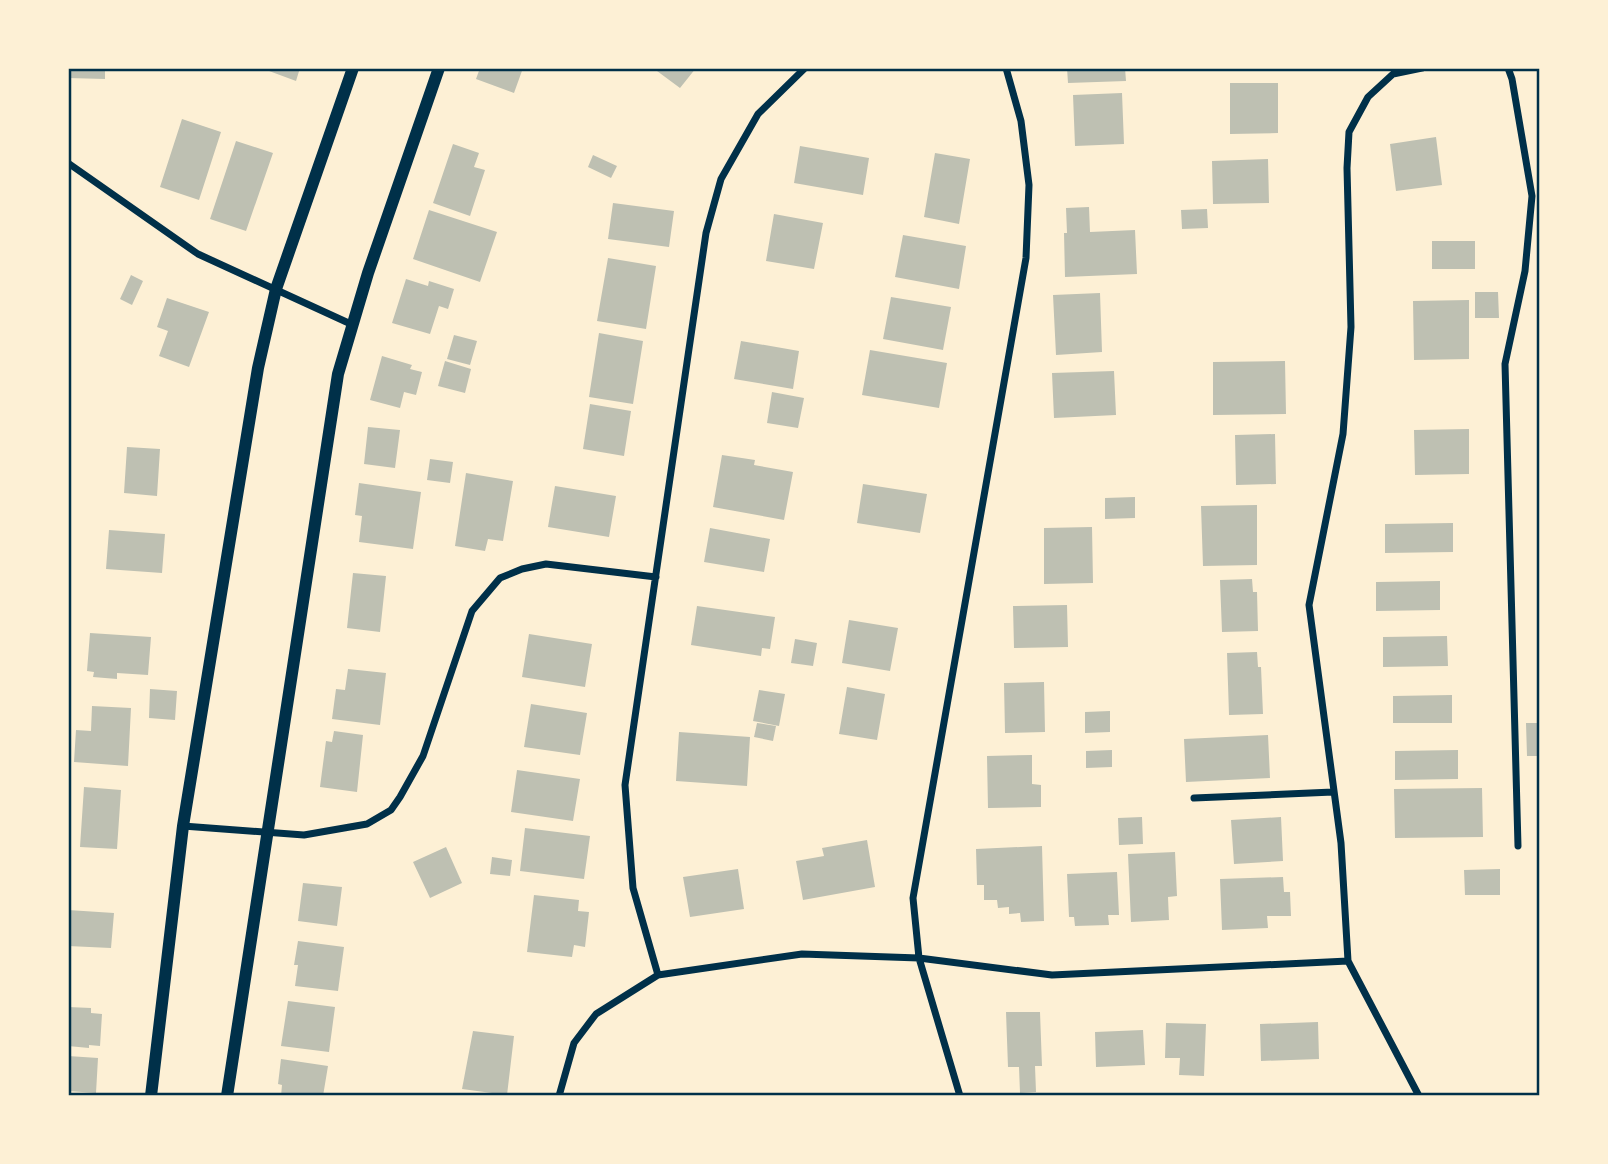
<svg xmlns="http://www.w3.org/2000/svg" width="1608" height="1164" viewBox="0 0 1608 1164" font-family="Karla,sans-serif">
<rect width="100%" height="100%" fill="#fdf0d5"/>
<!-- building -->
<path fill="#bec0b2" d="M 68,68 L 105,68 L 105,79 L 68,78 Z
M 261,68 L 300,68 L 296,81 Z
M 480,68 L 523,68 L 514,93 L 476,79 Z
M 659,68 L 696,68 L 680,88 L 657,71 Z
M 1067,68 L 1125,68 L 1126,81 L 1068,83 Z
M 1230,83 L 1278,83 L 1278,133 L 1230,134 Z
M 1122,93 L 1124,144 L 1075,146 L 1073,95 Z
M 182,119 L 221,132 L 199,200 L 160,187 Z
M 1436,137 L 1442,185 L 1396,191 L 1390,144 Z
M 236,141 L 273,153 L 246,231 L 210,219 Z
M 453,144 L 479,153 L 474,167 L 485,170 L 470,216 L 433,203 Z
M 800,146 L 869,158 L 863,195 L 794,183 Z
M 935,153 L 970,159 L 959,224 L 924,217 Z
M 593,155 L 617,166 L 611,178 L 588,167 Z
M 1268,159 L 1269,203 L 1213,204 L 1212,161 Z
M 613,203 L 674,211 L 669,247 L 608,239 Z
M 1089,207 L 1090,232 L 1135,230 L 1137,274 L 1065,277 L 1064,233 L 1067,233 L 1066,208 Z
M 1207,209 L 1208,228 L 1182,229 L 1181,210 Z
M 429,210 L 497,232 L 480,282 L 413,259 Z
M 774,214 L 823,223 L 814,269 L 766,261 Z
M 903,235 L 966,246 L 959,289 L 895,277 Z
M 1432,241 L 1475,241 L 1475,269 L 1432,269 Z
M 608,258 L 656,266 L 646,329 L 597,321 Z
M 131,275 L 143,281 L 132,305 L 120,299 Z
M 406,279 L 428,286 L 429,281 L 454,289 L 448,309 L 439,306 L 430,334 L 392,323 Z
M 1475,292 L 1498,292 L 1499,318 L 1475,318 Z
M 1100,293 L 1102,352 L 1056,355 L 1053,295 Z
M 891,297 L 951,307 L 943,350 L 883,339 Z
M 167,298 L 209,312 L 189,367 L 159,356 L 168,331 L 157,327 Z
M 1469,300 L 1469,359 L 1414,360 L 1413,301 Z
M 599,333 L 643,341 L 633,404 L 589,397 Z
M 454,335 L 477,341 L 470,365 L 447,359 Z
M 741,341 L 799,351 L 793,389 L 734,379 Z
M 870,350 L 947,363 L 939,408 L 862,395 Z
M 382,356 L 412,365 L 410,369 L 422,372 L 416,395 L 404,392 L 400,408 L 370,400 Z
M 445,361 L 471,369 L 465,393 L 438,386 Z
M 1285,361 L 1286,414 L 1213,415 L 1213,362 Z
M 1114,371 L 1116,415 L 1054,418 L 1052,373 Z
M 772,392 L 804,398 L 798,428 L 767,423 Z
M 590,404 L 631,411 L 624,456 L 583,449 Z
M 368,427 L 400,430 L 395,468 L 364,464 Z
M 1469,429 L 1469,474 L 1415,475 L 1414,430 Z
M 1275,434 L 1276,484 L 1236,485 L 1235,435 Z
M 127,447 L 160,449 L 157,496 L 124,493 Z
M 722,455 L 755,460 L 754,465 L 793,472 L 784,520 L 713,507 Z
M 430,459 L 453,462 L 450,483 L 427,480 Z
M 466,473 L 513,481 L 503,541 L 488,539 L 485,551 L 455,546 Z
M 359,483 L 421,492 L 413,549 L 359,542 L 362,516 L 355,515 Z
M 863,484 L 927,494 L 920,533 L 857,523 Z
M 555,486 L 616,496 L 609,537 L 548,527 Z
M 1135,497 L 1135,518 L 1105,519 L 1105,498 Z
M 1257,505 L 1257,565 L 1203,566 L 1201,506 Z
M 1453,523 L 1453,552 L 1385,553 L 1385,524 Z
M 1092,527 L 1093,583 L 1044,584 L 1044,528 Z
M 710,528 L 770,539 L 764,572 L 704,562 Z
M 109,530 L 165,534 L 162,573 L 106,569 Z
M 353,573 L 386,576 L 380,632 L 347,628 Z
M 1252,579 L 1253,592 L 1257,592 L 1258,631 L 1222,632 L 1220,580 Z
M 1440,581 L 1440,610 L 1376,611 L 1376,582 Z
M 1067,605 L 1068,647 L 1014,648 L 1013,606 Z
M 697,606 L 775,617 L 770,649 L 762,648 L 761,656 L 691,645 Z
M 849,620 L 898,628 L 890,671 L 842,663 Z
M 90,633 L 151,637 L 148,675 L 117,673 L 117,679 L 93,677 L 94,672 L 87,671 Z
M 529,634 L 592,644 L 585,687 L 522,677 Z
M 1447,636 L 1448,666 L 1383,667 L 1383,637 Z
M 795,639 L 817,643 L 813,666 L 791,663 Z
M 1257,652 L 1258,667 L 1261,667 L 1263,714 L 1229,715 L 1227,653 Z
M 348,669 L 386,673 L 380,725 L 332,719 L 336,689 L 345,690 Z
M 1044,682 L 1045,732 L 1005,733 L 1004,683 Z
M 847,687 L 885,694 L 877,740 L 839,734 Z
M 150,689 L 177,691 L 175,720 L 149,718 Z
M 759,690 L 785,694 L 779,726 L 753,721 Z
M 1452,695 L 1452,723 L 1393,723 L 1393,696 Z
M 531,704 L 587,713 L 580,755 L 524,747 Z
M 92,706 L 131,708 L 128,766 L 74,762 L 76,730 L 91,731 Z
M 1110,711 L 1110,732 L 1085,733 L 1085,712 Z
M 757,723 L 776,726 L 773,741 L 754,737 Z
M 1526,723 L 1540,723 L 1540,756 L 1527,756 Z
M 334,731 L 363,735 L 357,792 L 320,787 L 326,741 L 332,742 Z
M 679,732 L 750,737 L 747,786 L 676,781 Z
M 1268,735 L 1270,778 L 1186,782 L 1184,739 Z
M 1112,750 L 1112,767 L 1086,768 L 1086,751 Z
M 1458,750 L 1458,779 L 1395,780 L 1395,751 Z
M 1032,755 L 1032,784 L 1041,785 L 1041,807 L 988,808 L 987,756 Z
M 517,770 L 580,779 L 573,821 L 511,812 Z
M 84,787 L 121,790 L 117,849 L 80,847 Z
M 1482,788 L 1483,837 L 1395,838 L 1394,789 Z
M 1142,817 L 1143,844 L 1119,845 L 1118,818 Z
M 1281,817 L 1283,861 L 1234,864 L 1231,820 Z
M 525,828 L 590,836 L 584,879 L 520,871 Z
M 867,840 L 875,887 L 803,900 L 796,861 L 824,856 L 822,848 Z
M 1042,846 L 1044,921 L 1021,922 L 1020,913 L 1009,914 L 1009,907 L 998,908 L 997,900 L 984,900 L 984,885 L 977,885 L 976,849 Z
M 446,847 L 462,883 L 430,898 L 413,862 Z
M 1175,852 L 1177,896 L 1168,897 L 1169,920 L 1131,922 L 1128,854 Z
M 492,857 L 512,860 L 510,876 L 490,874 Z
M 738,869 L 744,909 L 690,917 L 683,877 Z
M 1500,869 L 1500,895 L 1465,895 L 1464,870 Z
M 1117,872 L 1119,915 L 1108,915 L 1109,925 L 1075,926 L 1074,917 L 1069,917 L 1067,874 Z
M 1283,877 L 1284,892 L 1290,892 L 1291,916 L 1267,916 L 1268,928 L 1222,930 L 1220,879 Z
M 303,883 L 342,887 L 337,926 L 298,921 Z
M 534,895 L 579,900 L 578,911 L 589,912 L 585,947 L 574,945 L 572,957 L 527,952 Z
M 68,910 L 114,913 L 111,948 L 68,946 Z
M 298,941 L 344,947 L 338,991 L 295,986 L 298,965 L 294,965 Z
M 288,1001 L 335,1007 L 329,1052 L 281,1046 Z
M 68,1007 L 91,1008 L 91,1013 L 102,1014 L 100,1046 L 89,1045 L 89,1048 L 68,1046 Z
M 1006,1012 L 1040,1012 L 1042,1066 L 1035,1066 L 1036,1092 L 1020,1093 L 1019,1067 L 1008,1067 Z
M 1318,1022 L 1319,1059 L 1261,1061 L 1260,1024 Z
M 1166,1023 L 1206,1024 L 1204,1076 L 1179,1075 L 1180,1058 L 1165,1058 Z
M 1143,1030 L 1145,1065 L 1096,1067 L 1095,1032 Z
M 473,1031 L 514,1036 L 507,1095 L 462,1089 Z
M 68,1056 L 98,1058 L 96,1093 L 68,1091 Z
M 281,1059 L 328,1066 L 323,1096 L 281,1096 L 282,1085 L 278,1084 Z"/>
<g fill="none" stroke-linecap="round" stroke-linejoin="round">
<!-- minor -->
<path stroke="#003049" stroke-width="7" d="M 1508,68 L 1512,79 L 1532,196 L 1525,271 L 1505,364 L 1518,846
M 68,163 L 198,254 L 353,325
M 1194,798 L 1333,792
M 183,826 L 304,835 L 367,824 L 391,810 L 400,797 L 423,756 L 472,611 L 500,578 L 522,569 L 546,564 L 656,577
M 658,975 L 633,888 L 625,785 L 706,233 L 721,179 L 758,114 L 805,68
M 559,1096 L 574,1043 L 596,1014 L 658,975 L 802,954 L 919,958 L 1052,975 L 1348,961
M 960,1096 L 919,958 L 913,898 L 1026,258 L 1029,185 L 1021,121 L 1006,68
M 1419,1096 L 1348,961 L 1341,843 L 1309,605 L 1343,434 L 1351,327 L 1347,168 L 1349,132 L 1368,97 L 1393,74 L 1422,68"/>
<!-- tertiary -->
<path stroke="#003049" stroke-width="12" d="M 151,1096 L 183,826 L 258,368 L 276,289 L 353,68
M 227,1096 L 338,374 L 368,273 L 439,68"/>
</g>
<!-- border -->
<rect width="1608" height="1164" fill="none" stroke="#fdf0d5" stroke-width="140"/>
<rect x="70" y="70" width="1468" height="1024" fill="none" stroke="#003049" stroke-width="2.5"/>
</svg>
